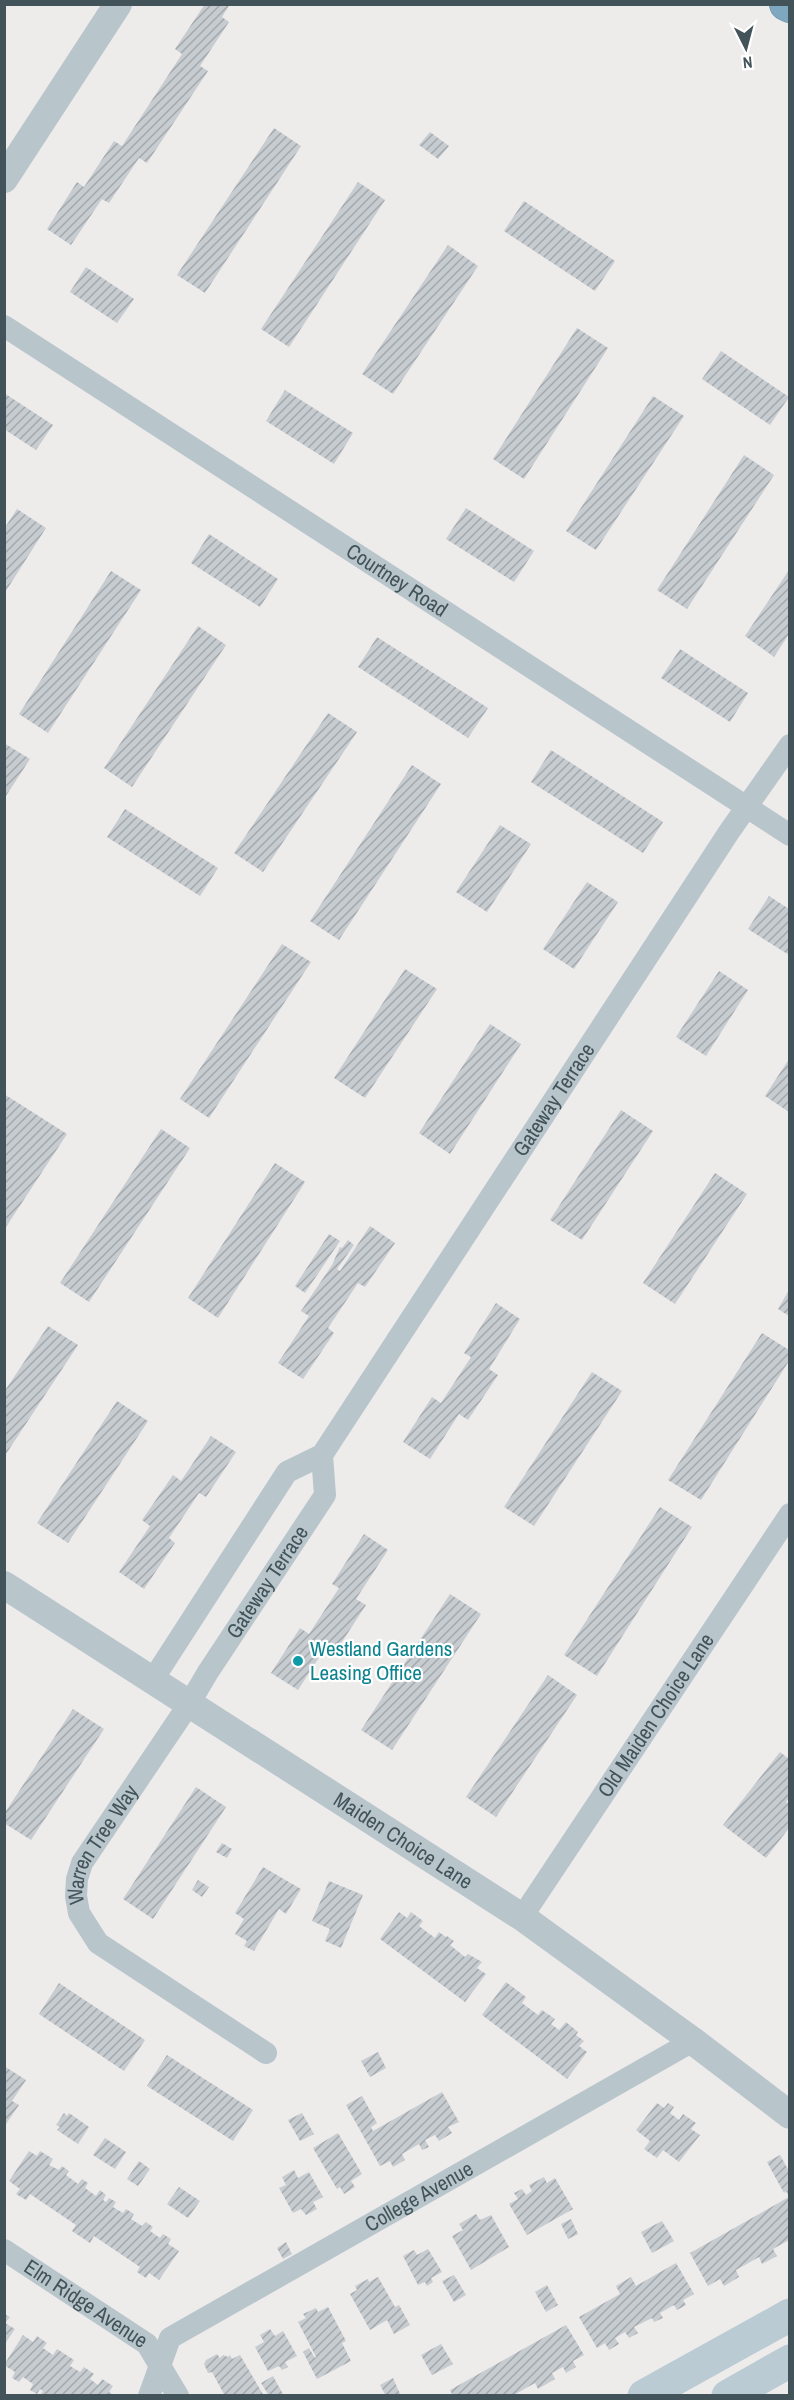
<svg xmlns="http://www.w3.org/2000/svg" width="794" height="2400" viewBox="0 0 794 2400" font-family="'Archivo Narrow',sans-serif">
<defs>
<pattern id="building-hatch" width="6" height="6" patternUnits="userSpaceOnUse" patternTransform="scale(1.5)"><rect width="6" height="6" fill="#c7ccd1"/><path d="M-1 1l2-2M0 6l6-6M5 7l2-2" fill="none" stroke="#a3a8ad"/></pattern>
</defs>
<rect width="100%" height="100%" fill="#eeebeb"/>
<!-- building -->
<path fill="url(#building-hatch)" d="M 205,4 L 230,4 L 222,17 L 229,22 L 200,66 L 208,71 L 147,163 L 139,158 L 109,203 L 102,199 L 71,245 L 47,229 L 77,182 L 84,187 L 114,141 L 122,146 L 182,54 L 175,49 Z
M 274,128 L 301,146 L 205,293 L 177,275 Z
M 430,132 L 449,146 L 438,159 L 419,145 Z
M 358,182 L 385,200 L 289,347 L 261,329 Z
M 524,201 L 615,261 L 595,291 L 504,231 Z
M 448,245 L 478,266 L 393,394 L 362,374 Z
M 86,267 L 134,299 L 117,323 L 70,292 Z
M 577,328 L 608,348 L 524,479 L 493,459 Z
M 721,351 L 789,397 L 770,425 L 702,379 Z
M 285,390 L 353,433 L 334,464 L 266,421 Z
M 4,393 L 53,425 L 36,450 L 4,429 Z
M 653,396 L 684,416 L 596,550 L 566,531 Z
M 744,455 L 774,475 L 687,609 L 657,590 Z
M 466,508 L 534,551 L 514,582 L 446,539 Z
M 17,509 L 46,528 L 4,594 L 4,529 Z
M 209,534 L 278,579 L 260,607 L 191,563 Z
M 789,570 L 789,634 L 774,657 L 745,636 Z
M 111,571 L 141,590 L 48,733 L 19,714 Z
M 198,626 L 226,645 L 132,787 L 104,768 Z
M 377,637 L 488,708 L 468,738 L 358,667 Z
M 680,649 L 748,693 L 730,722 L 661,678 Z
M 328,713 L 357,732 L 263,872 L 234,853 Z
M 4,743 L 30,759 L 4,799 Z
M 551,750 L 663,822 L 643,853 L 531,782 Z
M 412,765 L 441,784 L 339,940 L 310,921 Z
M 125,809 L 218,868 L 200,896 L 107,837 Z
M 500,825 L 531,844 L 487,912 L 456,892 Z
M 587,882 L 618,902 L 574,969 L 543,949 Z
M 769,896 L 789,909 L 789,955 L 748,929 Z
M 282,944 L 311,962 L 209,1118 L 180,1099 Z
M 405,969 L 437,989 L 365,1098 L 334,1078 Z
M 719,971 L 748,990 L 706,1056 L 676,1037 Z
M 490,1024 L 521,1044 L 450,1154 L 419,1133 Z
M 789,1059 L 789,1112 L 765,1096 Z
M 4,1094 L 67,1134 L 4,1230 Z
M 621,1110 L 653,1131 L 582,1240 L 550,1220 Z
M 161,1129 L 190,1148 L 89,1302 L 60,1283 Z
M 275,1163 L 305,1182 L 218,1318 L 188,1298 Z
M 715,1173 L 747,1194 L 675,1304 L 643,1283 Z
M 370,1226 L 395,1243 L 365,1287 L 358,1283 L 328,1328 L 334,1333 L 303,1379 L 278,1363 L 309,1316 L 301,1311 L 332,1265 L 340,1247 L 342,1248 L 348,1240 L 354,1245 L 337,1269 L 340,1271 Z
M 329,1234 L 340,1241 L 305,1293 L 295,1286 Z
M 789,1290 L 789,1316 L 778,1309 Z
M 496,1303 L 520,1319 L 489,1369 L 498,1375 L 468,1420 L 459,1414 L 430,1459 L 403,1442 L 432,1397 L 441,1403 L 471,1357 L 464,1353 Z
M 48,1326 L 78,1345 L 4,1457 L 4,1392 Z
M 762,1333 L 789,1350 L 789,1361 L 701,1500 L 668,1480 Z
M 592,1372 L 622,1391 L 534,1526 L 504,1507 Z
M 117,1401 L 148,1421 L 68,1543 L 37,1523 Z
M 211,1436 L 236,1452 L 206,1497 L 199,1493 L 169,1538 L 175,1543 L 144,1589 L 119,1572 L 150,1526 L 142,1520 L 173,1475 L 181,1481 Z
M 660,1507 L 692,1527 L 597,1676 L 564,1655 Z
M 364,1534 L 388,1550 L 356,1599 L 366,1605 L 336,1651 L 327,1645 L 298,1690 L 271,1673 L 300,1628 L 309,1634 L 339,1588 L 332,1584 Z
M 450,1594 L 481,1614 L 392,1750 L 361,1730 Z
M 548,1675 L 577,1695 L 496,1817 L 466,1797 Z
M 73,1709 L 104,1729 L 31,1840 L 4,1823 L 4,1814 Z
M 780,1752 L 789,1759 L 789,1798 L 786,1802 L 789,1804 L 789,1828 L 766,1858 L 723,1825 Z
M 196,1787 L 226,1807 L 153,1919 L 123,1899 Z
M 222,1843 L 232,1849 L 227,1858 L 216,1852 Z
M 263,1867 L 301,1889 L 286,1914 L 279,1909 L 254,1951 L 244,1946 L 247,1941 L 235,1934 L 244,1919 L 235,1913 Z
M 198,1880 L 209,1887 L 202,1897 L 192,1890 Z
M 329,1881 L 363,1895 L 341,1948 L 325,1941 L 330,1929 L 312,1921 Z
M 399,1912 L 407,1918 L 411,1912 L 423,1921 L 419,1926 L 435,1938 L 439,1932 L 446,1937 L 447,1936 L 454,1941 L 450,1945 L 465,1957 L 468,1954 L 482,1962 L 477,1968 L 486,1974 L 465,2002 L 380,1939 Z
M 506,1982 L 526,1997 L 522,2003 L 538,2015 L 542,2010 L 555,2019 L 551,2024 L 559,2030 L 566,2022 L 578,2032 L 576,2035 L 584,2041 L 579,2046 L 587,2052 L 567,2079 L 482,2015 Z
M 59,1983 L 145,2040 L 124,2071 L 39,2014 Z
M 378,2052 L 386,2068 L 370,2077 L 361,2061 Z
M 167,2055 L 253,2110 L 233,2141 L 147,2086 Z
M 4,2066 L 26,2080 L 12,2101 L 19,2105 L 4,2127 Z
M 442,2092 L 459,2122 L 448,2127 L 452,2133 L 439,2141 L 435,2135 L 425,2140 L 429,2147 L 422,2150 L 419,2144 L 402,2154 L 405,2160 L 393,2167 L 390,2161 L 380,2166 L 346,2105 L 362,2096 L 377,2123 L 371,2127 L 373,2131 Z
M 657,2103 L 664,2108 L 668,2103 L 674,2107 L 670,2113 L 679,2120 L 683,2114 L 696,2123 L 691,2129 L 700,2135 L 679,2162 L 663,2150 L 657,2158 L 644,2149 L 650,2141 L 636,2130 Z
M 64,2113 L 67,2116 L 69,2113 L 89,2127 L 78,2144 L 57,2130 L 60,2127 L 56,2125 Z
M 302,2113 L 314,2134 L 300,2141 L 288,2120 Z
M 338,2133 L 362,2174 L 351,2181 L 355,2187 L 344,2194 L 340,2187 L 337,2189 L 313,2148 Z
M 105,2138 L 126,2152 L 115,2169 L 93,2155 Z
M 29,2151 L 37,2156 L 40,2151 L 53,2159 L 49,2165 L 59,2170 L 62,2166 L 69,2171 L 66,2175 L 78,2184 L 82,2179 L 88,2183 L 85,2188 L 96,2196 L 100,2190 L 106,2195 L 103,2200 L 106,2202 L 109,2198 L 116,2202 L 113,2207 L 123,2213 L 126,2209 L 134,2214 L 131,2219 L 142,2226 L 146,2222 L 153,2227 L 150,2231 L 160,2238 L 163,2234 L 171,2239 L 168,2244 L 179,2251 L 159,2280 L 149,2273 L 146,2278 L 137,2272 L 140,2267 L 94,2236 L 90,2243 L 72,2231 L 76,2225 L 30,2194 L 26,2200 L 16,2194 L 20,2189 L 9,2181 Z
M 780,2155 L 789,2171 L 789,2240 L 773,2249 L 777,2256 L 762,2264 L 759,2257 L 736,2270 L 739,2277 L 724,2286 L 720,2279 L 708,2286 L 690,2253 L 789,2197 L 786,2191 L 784,2193 L 767,2162 Z
M 139,2161 L 150,2169 L 138,2186 L 127,2179 Z
M 294,2170 L 298,2178 L 309,2172 L 323,2197 L 313,2202 L 317,2209 L 306,2215 L 301,2209 L 293,2213 L 279,2188 L 286,2185 L 282,2177 Z
M 544,2177 L 547,2183 L 555,2178 L 573,2209 L 527,2235 L 509,2204 L 518,2199 L 514,2193 L 522,2189 L 526,2195 L 532,2191 L 529,2185 Z
M 179,2187 L 200,2201 L 188,2218 L 167,2204 Z
M 476,2214 L 480,2220 L 491,2215 L 509,2247 L 471,2270 L 452,2236 L 463,2230 L 459,2224 Z
M 571,2219 L 578,2234 L 568,2239 L 561,2224 Z
M 662,2221 L 674,2241 L 652,2253 L 641,2232 Z
M 286,2242 L 292,2254 L 283,2259 L 277,2248 Z
M 428,2249 L 442,2272 L 431,2278 L 433,2282 L 427,2286 L 425,2282 L 418,2285 L 403,2256 L 414,2250 L 417,2255 Z
M 676,2263 L 694,2294 L 683,2300 L 686,2305 L 677,2310 L 674,2305 L 660,2313 L 663,2318 L 654,2322 L 652,2318 L 634,2327 L 638,2333 L 629,2338 L 625,2332 L 615,2338 L 619,2344 L 609,2350 L 605,2343 L 597,2348 L 579,2317 L 620,2294 L 616,2286 L 631,2277 L 636,2286 Z
M 454,2275 L 466,2295 L 454,2302 L 442,2281 Z
M 378,2277 L 395,2307 L 399,2305 L 410,2325 L 394,2334 L 387,2320 L 370,2330 L 350,2294 L 357,2290 L 355,2286 L 368,2279 L 369,2282 Z
M 547,2285 L 558,2305 L 546,2312 L 535,2292 Z
M 328,2307 L 346,2341 L 342,2343 L 351,2361 L 317,2379 L 303,2352 L 309,2348 L 315,2358 L 316,2357 L 298,2322 L 306,2318 L 303,2314 L 316,2308 L 318,2312 Z
M 4,2314 L 10,2317 L 5,2323 L 15,2329 L 4,2345 Z
M 566,2325 L 584,2355 L 573,2361 L 576,2367 L 566,2373 L 563,2367 L 552,2373 L 555,2379 L 538,2389 L 535,2383 L 512,2396 L 453,2396 L 450,2390 Z
M 270,2329 L 275,2336 L 283,2331 L 297,2356 L 285,2362 L 288,2367 L 282,2370 L 279,2366 L 268,2371 L 255,2347 L 264,2342 L 260,2335 Z
M 23,2335 L 33,2342 L 37,2336 L 47,2343 L 43,2348 L 53,2355 L 57,2349 L 74,2360 L 70,2366 L 80,2372 L 84,2367 L 94,2374 L 90,2379 L 98,2385 L 102,2379 L 113,2386 L 109,2392 L 115,2396 L 40,2396 L 43,2391 L 40,2389 L 37,2394 L 30,2390 L 33,2384 L 23,2377 L 19,2382 L 12,2378 L 15,2372 L 4,2365 Z
M 441,2344 L 453,2364 L 432,2375 L 421,2355 Z
M 217,2354 L 220,2358 L 223,2355 L 228,2357 L 230,2355 L 232,2359 L 240,2355 L 264,2396 L 225,2396 L 212,2372 L 208,2373 L 204,2364 L 206,2360 Z
M 273,2376 L 284,2396 L 269,2396 L 261,2383 Z
M 393,2378 L 401,2396 L 386,2396 L 380,2385 Z"/>
<g fill="none" stroke-linecap="round" stroke-linejoin="round">
<defs>
<path id="motorway" d="M 786,4 L 790,6"/>
</defs>
<!-- motorway casing -->
<use href="#motorway" stroke="#6a93ab" stroke-width="34"/>
<!-- minor -->
<g stroke="#b8c6cc" stroke-width="22">
<path id="s1" d="M 4,326 L 790,835"/>
<path id="s2" d="M 152,1681 L 287,1472 L 322,1455 L 729,832 L 790,745"/>
<path id="s3" d="M 522,1917 L 790,1514"/>
<path id="s4" d="M 266,2053 L 98,1943 L 79,1913 L 76,1896 L 77,1879 L 82,1863 L 189,1704 L 208,1672 L 325,1495 L 322,1455"/>
<path id="s5" d="M 4,2250 L 147,2344 L 178,2396"/>
<path id="s6" d="M 149,2396 L 170,2338 L 693,2041"/>
</g>
<!-- tertiary -->
<g stroke="#b8c6cc" stroke-width="28">
<path d="M 4,179 L 118,4"/>
<path id="s7" d="M 4,1585 L 522,1917 L 693,2041 L 790,2115"/>
</g>
<!-- secondary -->
<path stroke="#bacbd4" stroke-width="33" d="M 644,2396 L 790,2315
M 728,2396 L 790,2361"/>
<!-- motorway -->
<use href="#motorway" stroke="#7ea8bf" stroke-width="33"/>
</g>
<!-- markers -->
<circle fill="#0f9aa8" stroke="#fff" stroke-width="2" cx="298" cy="1661" r="6"/>
<g text-anchor="middle" stroke-width="4.5" stroke-linejoin="round" paint-order="stroke">
<!-- street labels -->
<g font-size="21" fill="#42535a" stroke="#fff">
<text dy="7" stroke="none"><textPath href="#s1" startOffset="468">Courtney Road</textPath></text>
<text dy="7" stroke="none"><textPath href="#s2" startOffset="712">Gateway Terrace</textPath></text>
<text dy="7" stroke="none"><textPath href="#s4" startOffset="624">Gateway Terrace</textPath></text>
<text dy="7" stroke="none"><textPath href="#s3" startOffset="242">Old Maiden Choice Lane</textPath></text>
<text dy="7" stroke="none"><textPath href="#s7" startOffset="474">Maiden Choice Lane</textPath></text>
<text dy="7" stroke="none"><textPath href="#s4" startOffset="312">Warren Tree Way</textPath></text>
<text dy="7" stroke="none"><textPath href="#s6" startOffset="348">College Avenue</textPath></text>
<text dy="7" stroke="none"><textPath href="#s5" startOffset="98">Elm Ridge Avenue</textPath></text>
</g>
<!-- culture labels -->
<g font-size="21" fill="#0d838f" stroke="#fff" text-anchor="start">
<text x="310" y="1656">Westland Gardens<tspan x="310" dy="24">Leasing Office</tspan></text>
</g>
</g>
<!-- border -->
<rect width="794" height="2400" fill="none" stroke="#42535a" stroke-width="12"/>
<!-- north arrow -->
<g transform="translate(746 48) rotate(174)" stroke="#ffffff" stroke-width="4.5" paint-order="stroke">
<path d="M0-4.5L10 22L0 15L-10 22Z" fill="#42535a"/>
<text y="-9" font-size="16" font-weight="bold" text-anchor="middle" fill="#42535a">N</text>
</g>
</svg>
